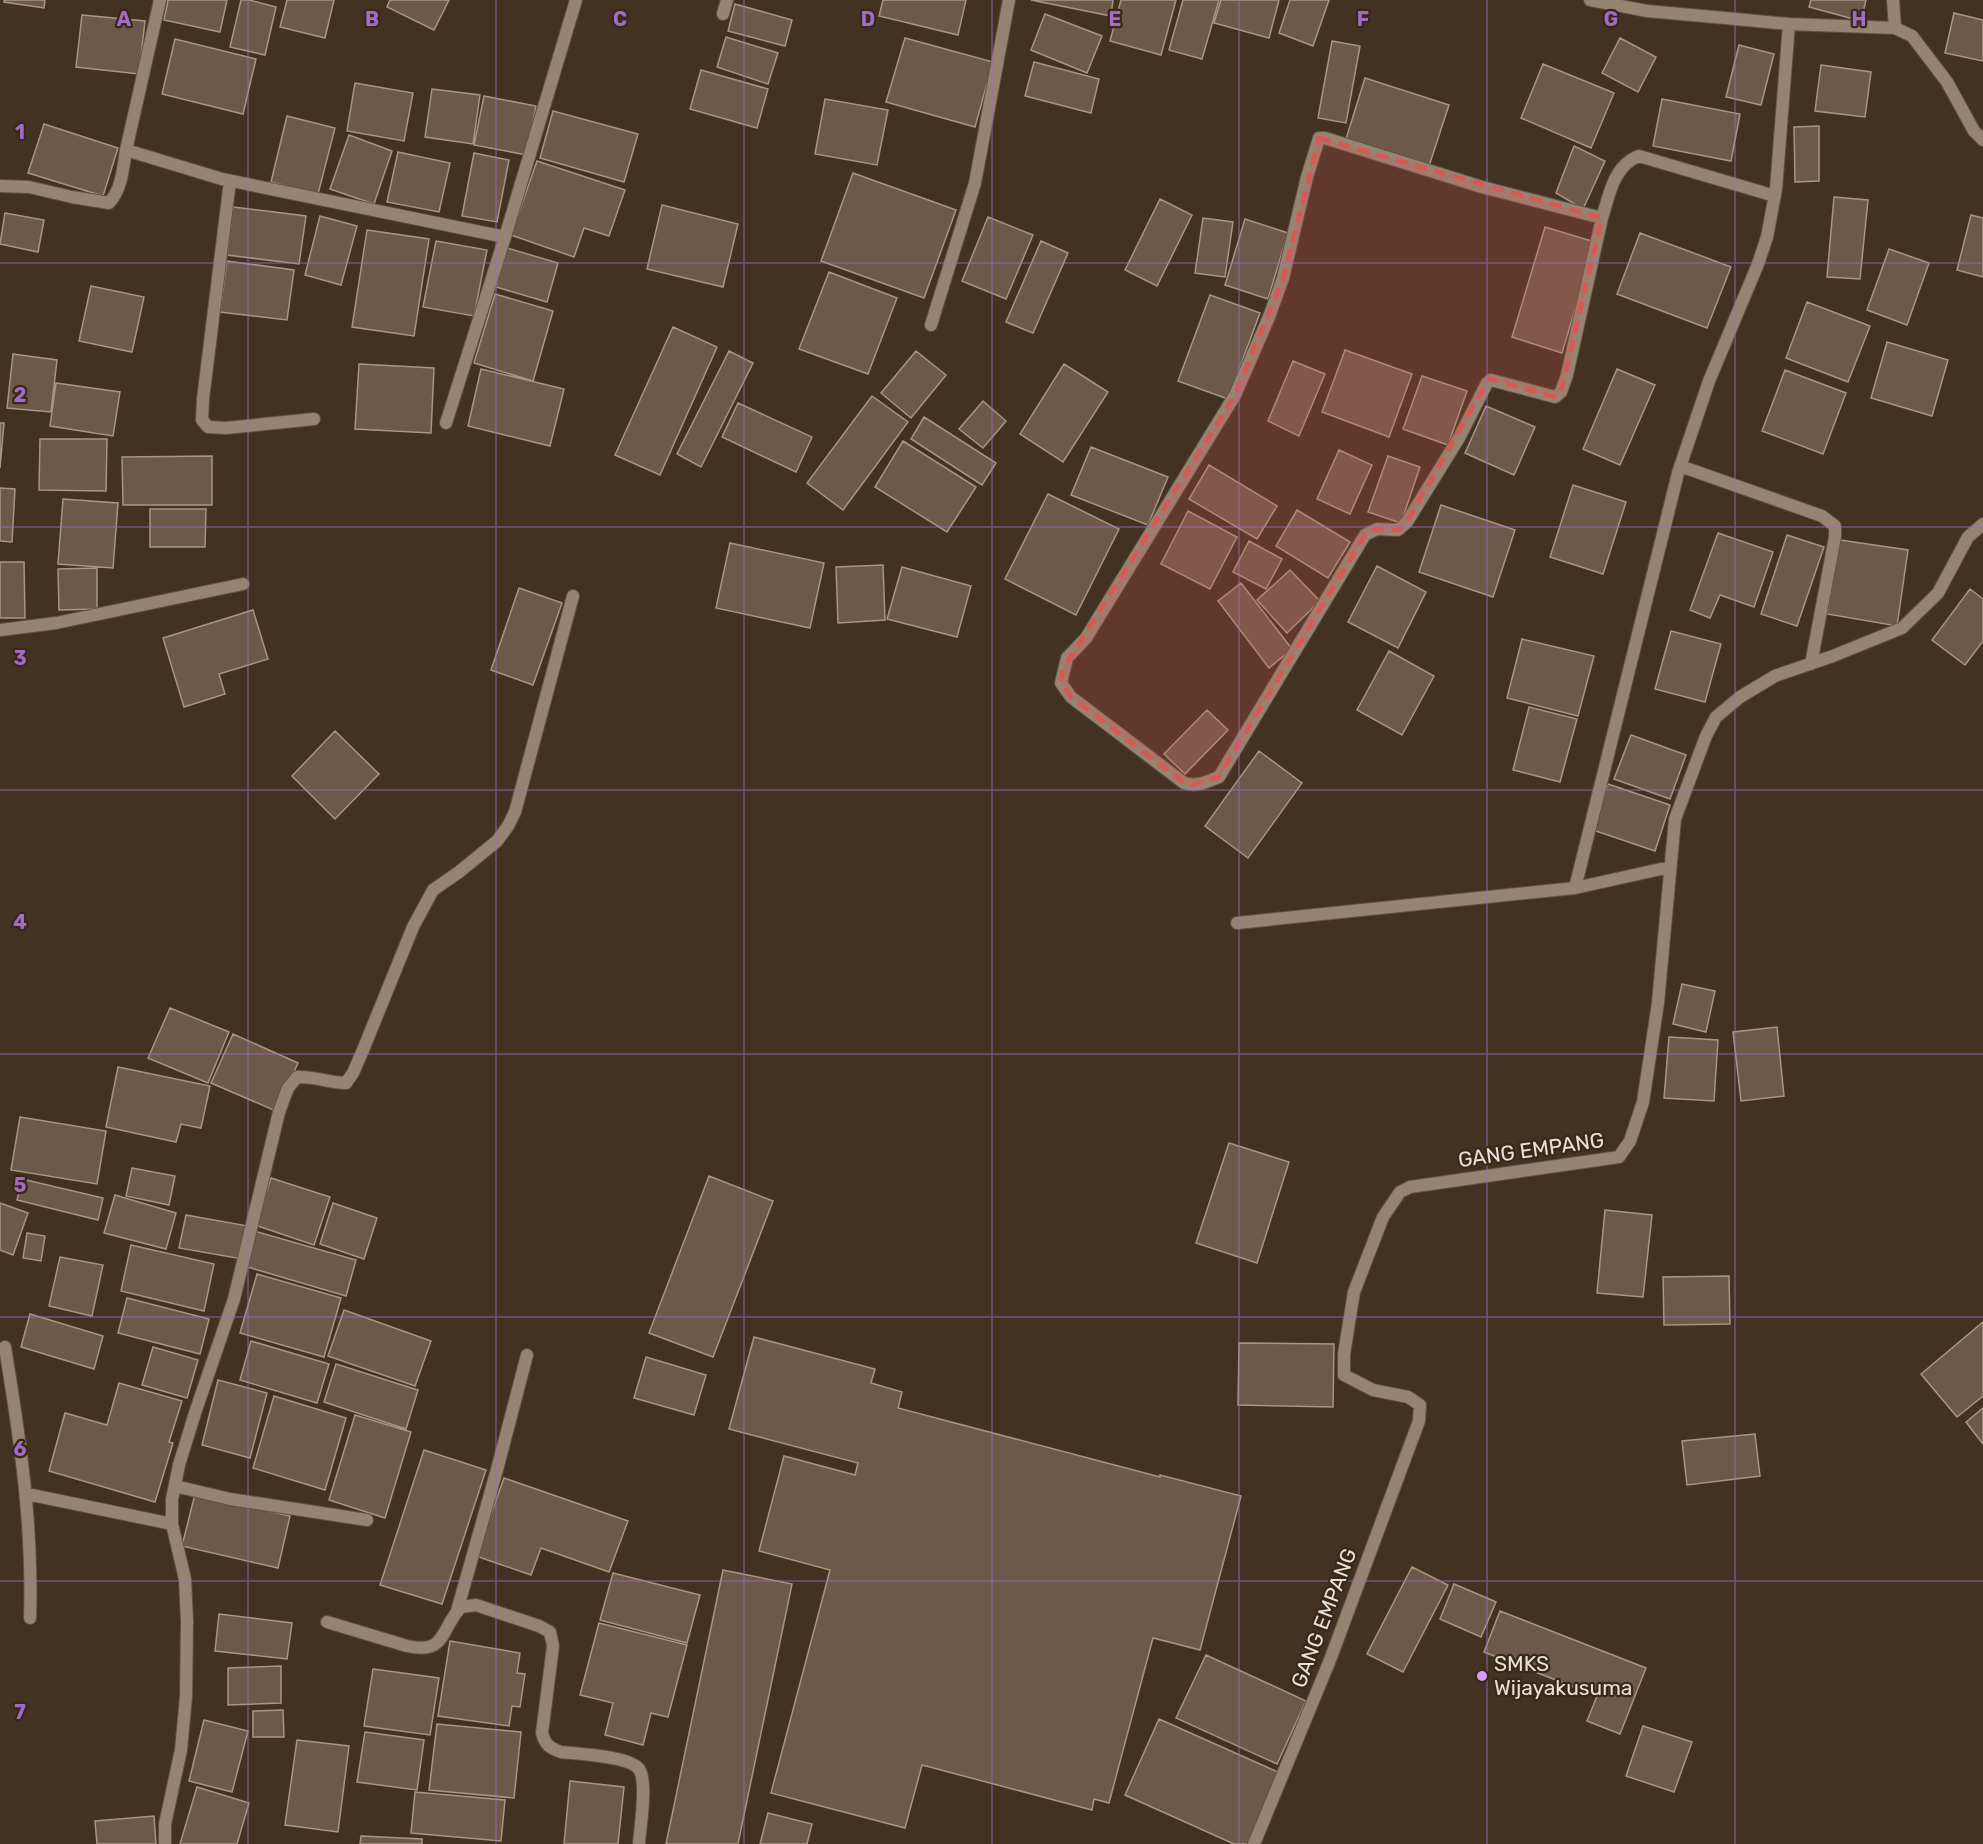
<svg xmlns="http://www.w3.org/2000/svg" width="1983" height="1844" viewBox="0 0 1983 1844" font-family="Rubik,sans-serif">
<rect width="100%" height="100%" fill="#433222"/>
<!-- building -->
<path fill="#6c5949" stroke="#a99583" stroke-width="1.5" d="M 4,0 L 45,0 L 44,8 L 4,2 Z
M 168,0 L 227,0 L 220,32 L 164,20 Z
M 241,0 L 249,0 L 276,7 L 265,55 L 230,47 Z
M 287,0 L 334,0 L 325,38 L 280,27 Z
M 390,0 L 449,0 L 434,30 L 387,7 Z
M 883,0 L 966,0 L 958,35 L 879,16 Z
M 1031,0 L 1113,0 L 1111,16 Z
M 1121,0 L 1176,0 L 1161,55 L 1110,41 Z
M 1183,0 L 1219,0 L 1202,59 L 1169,50 Z
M 1221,0 L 1279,0 L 1269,38 L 1214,23 Z
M 1290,0 L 1329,0 L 1313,46 L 1279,33 Z
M 1811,0 L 1866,0 L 1861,21 L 1809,7 Z
M 735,4 L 792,20 L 785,46 L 728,31 Z
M 1954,13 L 1983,20 L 1983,61 L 1945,53 Z
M 1045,14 L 1102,36 L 1087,73 L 1031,50 Z
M 82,15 L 145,21 L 139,74 L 76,67 Z
M 726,37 L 778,53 L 768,84 L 717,67 Z
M 905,38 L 993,62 L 975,127 L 886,102 Z
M 1620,38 L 1656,57 L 1638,92 L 1602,73 Z
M 175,39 L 256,59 L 243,114 L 162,94 Z
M 1332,41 L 1360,46 L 1346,123 L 1318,118 Z
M 1739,45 L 1774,54 L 1761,105 L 1726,97 Z
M 1034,62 L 1099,79 L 1091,113 L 1025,96 Z
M 1543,64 L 1614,93 L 1591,148 L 1521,118 Z
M 1821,65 L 1871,72 L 1865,117 L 1815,111 Z
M 701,70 L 768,89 L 757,128 L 690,109 Z
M 1365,78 L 1449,105 L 1429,166 L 1346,139 Z
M 355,83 L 413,93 L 404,141 L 347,131 Z
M 432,89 L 480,95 L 473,144 L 425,137 Z
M 484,96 L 536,106 L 527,155 L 474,145 Z
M 825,99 L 888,110 L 877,165 L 815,154 Z
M 1662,99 L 1740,114 L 1731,161 L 1653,146 Z
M 553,111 L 638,134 L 624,182 L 540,158 Z
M 287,116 L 335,128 L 318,194 L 271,182 Z
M 44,124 L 118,148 L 103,196 L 28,173 Z
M 1819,126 L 1819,181 L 1795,182 L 1794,127 Z
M 349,135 L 392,151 L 374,204 L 330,189 Z
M 1574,146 L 1605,161 L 1583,209 L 1556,193 Z
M 398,152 L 450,163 L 439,212 L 387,202 Z
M 474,153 L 509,160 L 497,222 L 462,216 Z
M 537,161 L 625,190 L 609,236 L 584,228 L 574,257 L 511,235 Z
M 853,173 L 956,210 L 924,298 L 821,261 Z
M 1834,197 L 1868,200 L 1860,279 L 1827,277 Z
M 1160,199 L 1192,215 L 1157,286 L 1125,270 Z
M 662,205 L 738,224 L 723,287 L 647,269 Z
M 233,207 L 306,216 L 299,264 L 227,255 Z
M 5,213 L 44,220 L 38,252 L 0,244 Z
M 1971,215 L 1983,218 L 1983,277 L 1957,270 Z
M 320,216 L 357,226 L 341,285 L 305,275 Z
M 988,217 L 1033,235 L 1006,299 L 962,281 Z
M 1203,218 L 1233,222 L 1225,277 L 1195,273 Z
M 1245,219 L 1288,233 L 1268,299 L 1225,285 Z
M 1545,227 L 1595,242 L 1562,353 L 1512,337 Z
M 367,230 L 429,239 L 414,336 L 352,327 Z
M 1640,233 L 1731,267 L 1707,328 L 1617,294 Z
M 436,241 L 487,250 L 474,316 L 423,307 Z
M 1041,241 L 1068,253 L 1033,333 L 1006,322 Z
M 507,248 L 558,263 L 547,302 L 496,287 Z
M 1889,249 L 1929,263 L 1907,325 L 1867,310 Z
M 227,261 L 294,270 L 287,320 L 220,312 Z
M 829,272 L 897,298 L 868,374 L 799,349 Z
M 91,286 L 144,297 L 132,352 L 79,341 Z
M 495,294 L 553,311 L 533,381 L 474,363 Z
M 1210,295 L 1260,313 L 1228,399 L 1178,381 Z
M 1807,302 L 1870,326 L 1848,382 L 1786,358 Z
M 673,327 L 717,347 L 660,475 L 615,455 Z
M 1887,342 L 1948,360 L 1932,416 L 1871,398 Z
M 1345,350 L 1412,374 L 1389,437 L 1322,412 Z
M 729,351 L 753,363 L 701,467 L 677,454 Z
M 916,351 L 946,375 L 911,418 L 881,393 Z
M 13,354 L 57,360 L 51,412 L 7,408 Z
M 1293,361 L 1325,374 L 1299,436 L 1268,421 Z
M 359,364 L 434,368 L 431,433 L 355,429 Z
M 1064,364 L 1108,392 L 1063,462 L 1020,434 Z
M 481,369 L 564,389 L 550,446 L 468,426 Z
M 1617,369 L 1655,385 L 1620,465 L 1583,449 Z
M 1785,370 L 1846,393 L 1823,454 L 1762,431 Z
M 1422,376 L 1467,391 L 1448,445 L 1403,429 Z
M 56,383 L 120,392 L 113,436 L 50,426 Z
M 872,396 L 908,422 L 843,510 L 807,483 Z
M 983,401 L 1006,421 L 983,448 L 959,429 Z
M 738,403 L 812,437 L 796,472 L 722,437 Z
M 1486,406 L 1535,427 L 1514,475 L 1465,453 Z
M 924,417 L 996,463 L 982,485 L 911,439 Z
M 0,423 L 4,423 L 0,468 Z
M 40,439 L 107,439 L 106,491 L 39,490 Z
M 903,441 L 976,487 L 947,532 L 875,487 Z
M 1091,447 L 1168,477 L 1148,525 L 1071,495 Z
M 1339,450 L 1372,465 L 1350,514 L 1317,499 Z
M 212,456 L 212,505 L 123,505 L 122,457 Z
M 1388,456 L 1420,467 L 1401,523 L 1368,512 Z
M 1209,465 L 1277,506 L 1257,539 L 1189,499 Z
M 1573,485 L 1626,502 L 1603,574 L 1550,557 Z
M 0,488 L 15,489 L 12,542 L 0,541 Z
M 1048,494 L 1119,529 L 1076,615 L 1005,579 Z
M 63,499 L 118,503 L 113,568 L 58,564 Z
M 1441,505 L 1515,530 L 1493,597 L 1419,572 Z
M 150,509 L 206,509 L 205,547 L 150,547 Z
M 1297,510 L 1350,542 L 1328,578 L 1276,546 Z
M 1188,511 L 1237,537 L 1210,589 L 1161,564 Z
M 1718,533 L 1773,552 L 1754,607 L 1720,595 L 1710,618 L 1690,610 Z
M 1787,535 L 1824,547 L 1797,626 L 1761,614 Z
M 1840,540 L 1908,550 L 1897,626 L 1827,614 Z
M 1249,541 L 1282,559 L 1266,589 L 1233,572 Z
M 730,543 L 824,563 L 810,628 L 716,608 Z
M 0,562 L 24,562 L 25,618 L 0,618 Z
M 883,565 L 885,620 L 838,623 L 836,567 Z
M 1377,566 L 1426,592 L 1398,648 L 1348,622 Z
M 902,567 L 971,586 L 957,637 L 887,619 Z
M 97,568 L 97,609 L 59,610 L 58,569 Z
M 1290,570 L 1320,601 L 1287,633 L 1257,600 Z
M 1241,583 L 1292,649 L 1269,668 L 1218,601 Z
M 519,588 L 562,603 L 533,685 L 491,670 Z
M 1970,589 L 1983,599 L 1983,641 L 1965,665 L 1932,640 Z
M 253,610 L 268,659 L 219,674 L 225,694 L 184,707 L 163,638 Z
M 1671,631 L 1721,644 L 1705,702 L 1655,689 Z
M 1522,639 L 1594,656 L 1578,716 L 1507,698 Z
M 1389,651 L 1434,676 L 1402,735 L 1357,710 Z
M 1529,707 L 1577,719 L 1560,782 L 1513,770 Z
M 1207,710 L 1228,730 L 1185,774 L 1164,754 Z
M 335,731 L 379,774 L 335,819 L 292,776 Z
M 1631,735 L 1686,755 L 1670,799 L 1614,779 Z
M 1259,751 L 1302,783 L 1248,858 L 1205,826 Z
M 1608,784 L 1670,805 L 1655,851 L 1593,830 Z
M 1682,984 L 1715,991 L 1706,1032 L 1673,1024 Z
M 170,1008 L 229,1032 L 208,1083 L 148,1058 Z
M 1777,1027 L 1784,1096 L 1741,1101 L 1733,1032 Z
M 233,1034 L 298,1063 L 276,1111 L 211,1083 Z
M 1669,1037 L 1718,1040 L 1714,1101 L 1664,1098 Z
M 118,1067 L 210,1086 L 201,1128 L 181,1124 L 176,1142 L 106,1127 Z
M 20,1117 L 106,1131 L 97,1184 L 11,1170 Z
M 1229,1143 L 1289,1162 L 1257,1263 L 1196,1243 Z
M 132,1168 L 175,1176 L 169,1205 L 126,1196 Z
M 709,1176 L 773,1201 L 713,1357 L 649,1333 Z
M 271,1178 L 330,1197 L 314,1245 L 255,1225 Z
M 22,1179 L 103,1198 L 98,1220 L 17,1200 Z
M 115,1195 L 176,1213 L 166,1249 L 104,1233 Z
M 0,1203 L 28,1213 L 13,1255 L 0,1250 Z
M 333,1203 L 377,1218 L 364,1259 L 320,1244 Z
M 1605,1210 L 1652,1215 L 1643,1297 L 1597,1293 Z
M 186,1215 L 248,1226 L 242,1259 L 179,1248 Z
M 254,1231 L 356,1260 L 346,1296 L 244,1266 Z
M 27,1233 L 45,1236 L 41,1261 L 23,1258 Z
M 131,1245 L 214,1264 L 204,1311 L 121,1291 Z
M 60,1257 L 103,1265 L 92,1316 L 49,1306 Z
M 257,1274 L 341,1298 L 324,1357 L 240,1333 Z
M 1729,1276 L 1730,1324 L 1664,1325 L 1663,1277 Z
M 127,1298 L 209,1319 L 200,1354 L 118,1333 Z
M 344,1310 L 431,1341 L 415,1386 L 328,1356 Z
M 30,1314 L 103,1336 L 94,1369 L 21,1347 Z
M 1983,1322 L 1983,1396 L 1957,1417 L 1921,1374 Z
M 754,1337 L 875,1369 L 871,1383 L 902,1392 L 898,1408 L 1160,1477 L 1160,1475 L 1241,1496 L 1200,1650 L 1153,1638 L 1109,1803 L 1094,1799 L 1092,1810 L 922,1765 L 905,1828 L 771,1793 L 830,1570 L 759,1551 L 784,1456 L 855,1475 L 858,1463 L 729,1429 Z
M 251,1341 L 329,1364 L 317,1403 L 240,1380 Z
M 1239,1343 L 1334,1344 L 1333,1407 L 1238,1405 Z
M 153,1347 L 198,1360 L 187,1398 L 142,1385 Z
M 646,1357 L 706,1375 L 694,1415 L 634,1398 Z
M 336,1364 L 418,1390 L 406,1429 L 324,1402 Z
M 218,1380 L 267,1393 L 250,1458 L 202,1445 Z
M 119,1383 L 182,1401 L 169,1442 L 173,1443 L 155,1502 L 49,1471 L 65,1413 L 107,1425 Z
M 274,1396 L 346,1418 L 325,1490 L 253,1468 Z
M 1983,1408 L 1983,1444 L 1966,1422 Z
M 355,1415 L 411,1432 L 385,1518 L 329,1500 Z
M 1755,1434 L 1760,1476 L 1687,1485 L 1682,1441 Z
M 424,1450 L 486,1470 L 442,1604 L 380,1585 Z
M 504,1478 L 628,1521 L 609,1572 L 541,1548 L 531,1575 L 476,1556 Z
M 195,1494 L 290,1516 L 278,1568 L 182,1546 Z
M 1412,1567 L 1448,1585 L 1403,1672 L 1367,1654 Z
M 723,1570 L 792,1584 L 738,1844 L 666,1844 Z
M 613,1573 L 700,1595 L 687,1643 L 600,1620 Z
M 1454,1584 L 1496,1602 L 1481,1637 L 1440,1619 Z
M 1500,1611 L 1646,1668 L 1620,1734 L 1587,1721 L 1597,1696 L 1484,1652 Z
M 219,1614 L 292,1623 L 287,1659 L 215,1651 Z
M 599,1623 L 687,1645 L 668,1717 L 651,1713 L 643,1745 L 605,1735 L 613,1703 L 580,1695 Z
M 450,1641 L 520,1653 L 517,1673 L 525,1674 L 520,1707 L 512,1706 L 509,1726 L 438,1716 Z
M 1206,1655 L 1306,1701 L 1277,1764 L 1176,1718 Z
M 281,1666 L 281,1703 L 228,1705 L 228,1668 Z
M 373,1669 L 439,1678 L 430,1735 L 364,1726 Z
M 283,1710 L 284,1737 L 253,1737 L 253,1711 Z
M 1159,1719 L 1280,1773 L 1248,1844 L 1234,1844 L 1125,1795 Z
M 204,1720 L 248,1731 L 232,1792 L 189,1781 Z
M 437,1724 L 521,1732 L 514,1798 L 429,1790 Z
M 1643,1726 L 1692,1742 L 1674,1792 L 1626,1776 Z
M 365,1732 L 424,1740 L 417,1790 L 357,1782 Z
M 297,1740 L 349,1746 L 338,1832 L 285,1825 Z
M 570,1781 L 624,1787 L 618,1844 L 564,1844 Z
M 197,1787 L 249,1803 L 237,1844 L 180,1844 Z
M 415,1792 L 505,1800 L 501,1841 L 411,1833 Z
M 768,1813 L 812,1824 L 807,1844 L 760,1844 Z
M 154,1816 L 156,1844 L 97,1844 L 95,1821 Z
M 361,1836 L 422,1839 L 422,1844 L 360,1844 Z"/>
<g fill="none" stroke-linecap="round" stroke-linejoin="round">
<defs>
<path id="minor" d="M 1590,0 L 1647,11 L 1725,18 L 1789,24 L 1895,28 L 1912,36 L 1947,82 L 1974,131 L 1983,140
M 1893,0 L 1895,28
M 723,14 L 727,0
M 126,150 L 160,0
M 230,181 L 203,399 L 202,420 L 208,427 L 226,428 L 314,419
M 0,186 L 29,187 L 72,197 L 109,203 C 122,189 123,168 126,150 L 222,179 L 505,237
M 1602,218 L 1567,375 L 1561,392 L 1555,397 L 1491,380 L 1487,383 L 1459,438 L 1407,522 L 1398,530 L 1377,529 L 1365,535 L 1219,777 C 1207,782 1196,787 1184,783 L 1071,697 L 1061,683 L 1067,658 L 1086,638 L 1235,395 L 1269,317 L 1283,278 L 1307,177 L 1319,138 L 1325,138 L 1482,187 L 1602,218 C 1609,195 1614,165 1639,156 L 1775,196
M 931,325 L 975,183 L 1009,0
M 446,423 L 505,237 L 576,0
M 1680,466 L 1822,516 L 1835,526 L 1835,537 L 1811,664
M 0,630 L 56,623 L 243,584
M 1575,888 L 1678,473 L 1709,381 L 1758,264 L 1767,237 L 1776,189 L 1789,24
M 1237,923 L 1575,888 L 1670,867
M 5,1347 C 20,1439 33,1525 30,1618
M 175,1486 L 230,1499 L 367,1520
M 27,1494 L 172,1524
M 457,1611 L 498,1466 L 527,1355
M 327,1622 L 407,1646 C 447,1655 440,1629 461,1607 L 476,1605 L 539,1626 L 550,1632 L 553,1646 L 542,1733 C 545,1745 550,1748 561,1752 C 578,1754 629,1756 639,1769 C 648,1782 640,1827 639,1844
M 165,1844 L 165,1824 L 181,1750 L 186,1697 L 187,1621 L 185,1579 L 172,1524 L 172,1499 L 179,1465 L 195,1413 L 234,1299 L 279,1112 L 288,1088 L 297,1077 C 314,1076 329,1083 346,1083 L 353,1073 L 363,1050 L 413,927 L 433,890 L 459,872 L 497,841 L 508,826 L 515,812 L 573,596
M 1254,1844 L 1330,1660 L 1419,1421 L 1420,1405 L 1408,1397 L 1373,1390 L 1344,1375 L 1344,1354 L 1354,1292 L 1383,1217 L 1400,1192 L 1410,1187 L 1619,1157 L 1630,1141 L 1643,1102 L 1658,1003 L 1675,819 L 1706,736 L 1716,717 L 1740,697 L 1775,676 L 1833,656 L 1902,628 L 1938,593 L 1968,537 L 1983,524"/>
</defs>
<!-- minor casing -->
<use href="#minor" stroke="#5f5143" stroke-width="14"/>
<!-- minor -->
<use href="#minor" stroke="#968371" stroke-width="12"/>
</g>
<!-- marked area -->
<path fill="#db5654" fill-opacity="0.2" stroke="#db5654" stroke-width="4.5" stroke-dasharray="12 8" stroke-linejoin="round" d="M 1319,138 L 1602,218 L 1561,392 L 1555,397 L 1489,379 L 1407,522 L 1398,530 L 1377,529 L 1365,535 L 1219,777 L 1192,785 L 1184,783 L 1071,697 L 1061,683 L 1063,669 L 1235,395 L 1283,278 Z"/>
<!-- grid -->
<path fill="none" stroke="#a26bc7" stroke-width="1.5" stroke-opacity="0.55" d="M 248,0 L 248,1844M 496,0 L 496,1844M 744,0 L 744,1844M 992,0 L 992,1844M 1239,0 L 1239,1844M 1487,0 L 1487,1844M 1735,0 L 1735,1844M 0,263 L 1983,263M 0,527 L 1983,527M 0,790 L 1983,790M 0,1054 L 1983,1054M 0,1317 L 1983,1317M 0,1581 L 1983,1581"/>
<!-- markers -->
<circle fill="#d79bf9" stroke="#382819" stroke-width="2" cx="1482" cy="1676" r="6"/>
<g text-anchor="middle" stroke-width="4.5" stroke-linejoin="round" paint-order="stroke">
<!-- street labels -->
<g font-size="21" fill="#ebe0d6" stroke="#382819">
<text transform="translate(1531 1150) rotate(-8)" y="7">GANG EMPANG</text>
<text transform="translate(1324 1618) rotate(-69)" y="7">GANG EMPANG</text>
</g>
<!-- poi labels -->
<g font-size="21" fill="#ebe0d6" stroke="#382819" text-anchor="start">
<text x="1494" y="1671">SMKS<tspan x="1494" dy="24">Wijayakusuma</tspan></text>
</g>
</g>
<g font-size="20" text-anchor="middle" font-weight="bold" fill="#a26bc7" stroke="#382819" stroke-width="4.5" stroke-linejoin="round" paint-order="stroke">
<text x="124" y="26">A</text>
<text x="372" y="26">B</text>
<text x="620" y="26">C</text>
<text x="868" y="26">D</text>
<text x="1115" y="26">E</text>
<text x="1363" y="26">F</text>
<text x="1611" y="26">G</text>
<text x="1859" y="26">H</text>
<text x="20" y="139">1</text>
<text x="20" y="402">2</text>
<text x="20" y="665">3</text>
<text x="20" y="929">4</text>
<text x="20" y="1192">5</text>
<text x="20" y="1456">6</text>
<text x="20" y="1719">7</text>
</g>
</svg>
